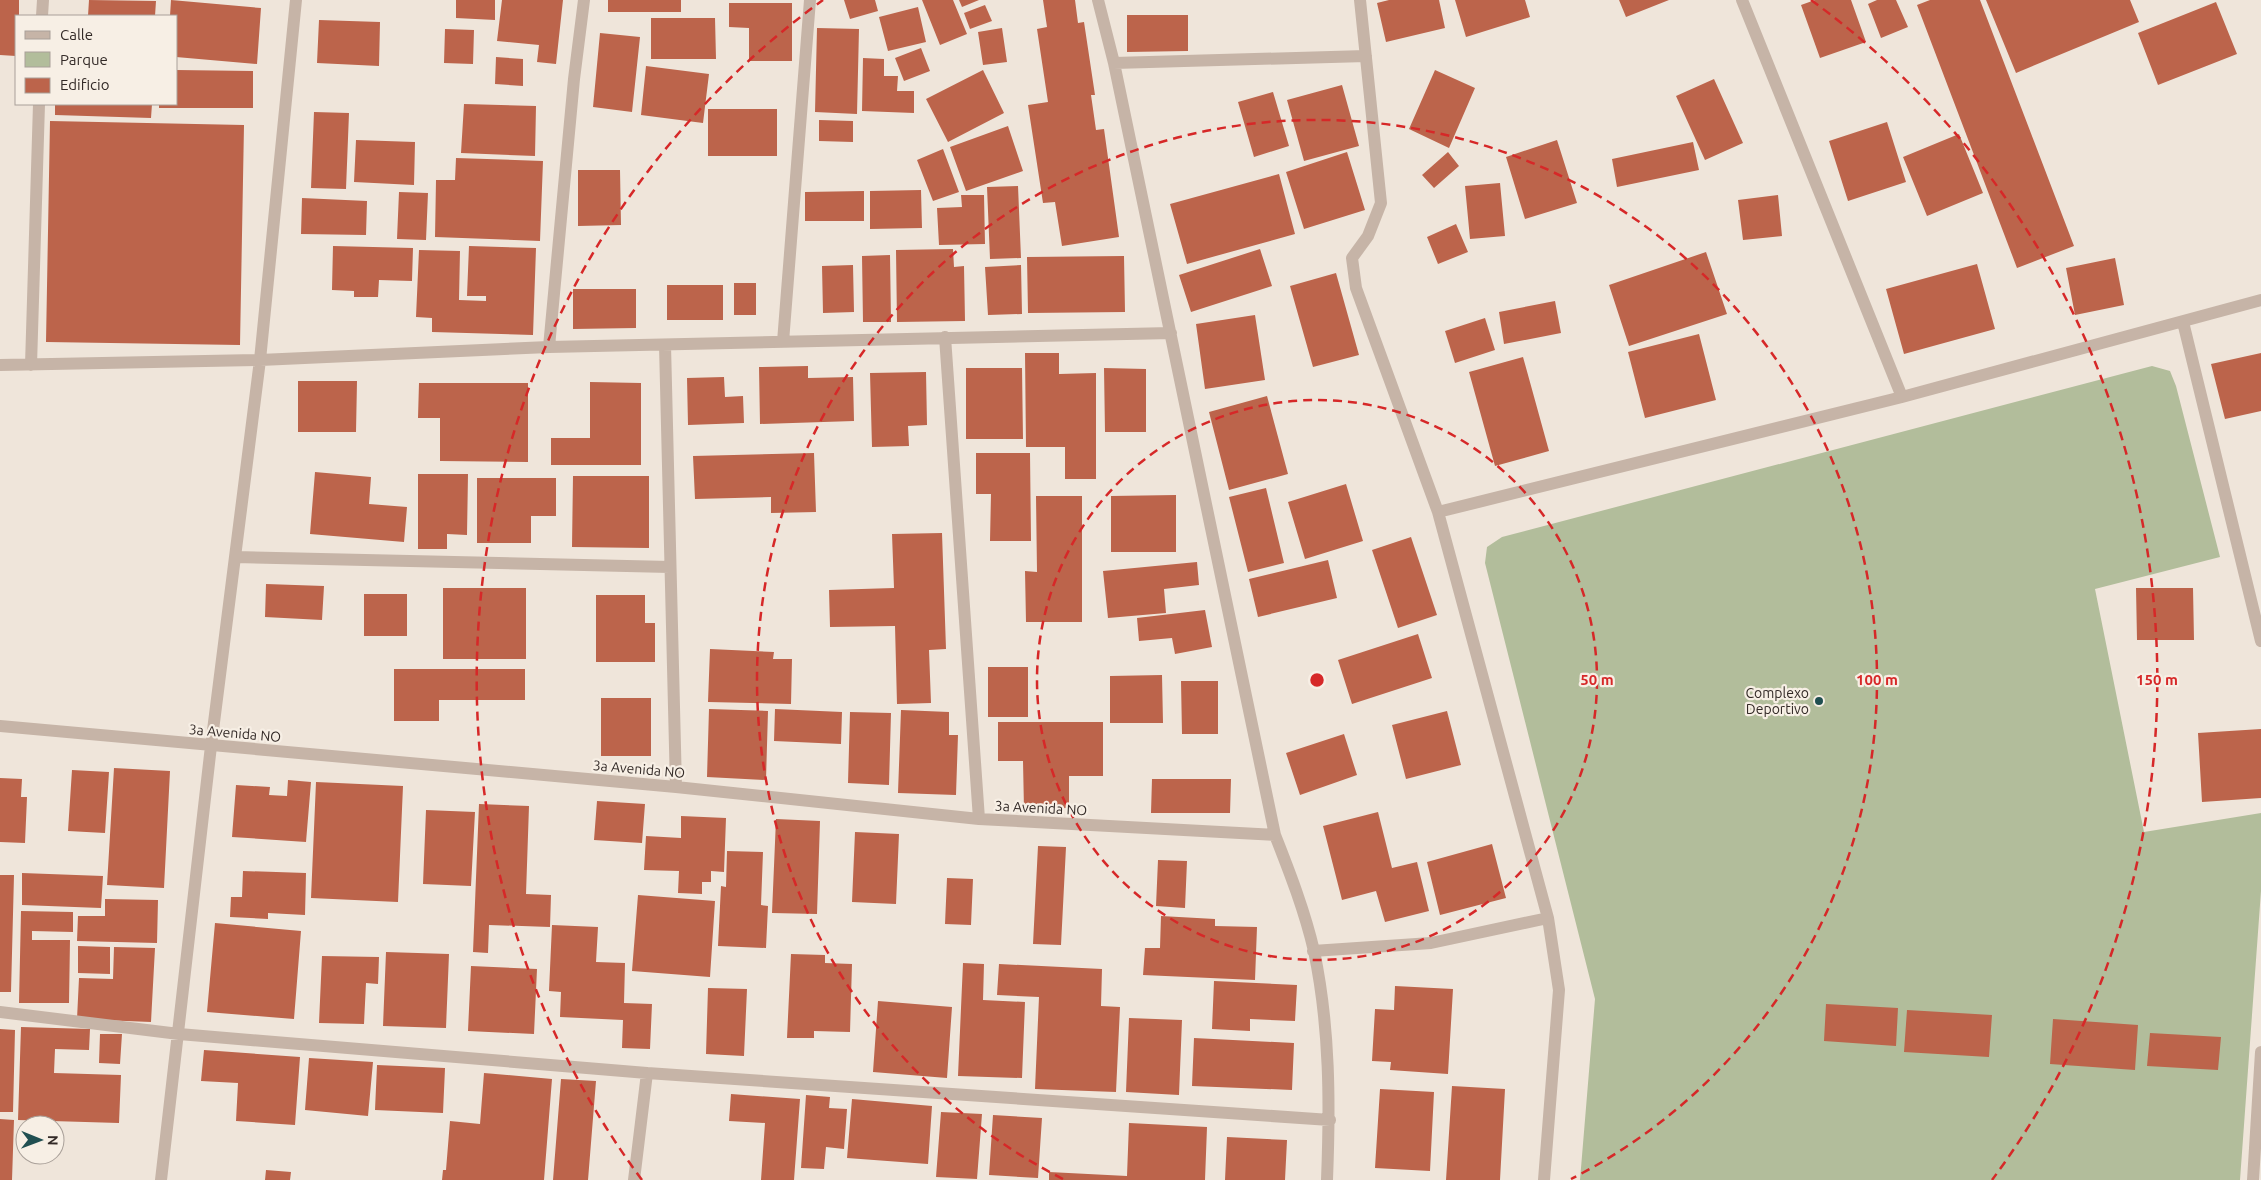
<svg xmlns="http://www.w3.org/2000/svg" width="2261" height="1180" viewBox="0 0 2261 1180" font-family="Ubuntu,sans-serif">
<rect width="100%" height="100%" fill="#efe5da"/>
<!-- green -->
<path fill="#b2bd9b" d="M 2152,366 L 2170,371 L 2176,386 L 2220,557 L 2095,589 L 2144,832 L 2261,813 L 2261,891 L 2240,1180 L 1580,1180 L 1595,999 L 1485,563 L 1487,547 L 1502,537 Z"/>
<!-- building -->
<path fill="#bc644b" d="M 0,0 L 19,0 L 19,16 L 16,16 L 16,56 L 0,55 Z
M 89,0 L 156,1 L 155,16 L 88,16 Z
M 171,0 L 261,8 L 257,64 L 176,57 L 176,16 L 170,16 Z
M 456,0 L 495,0 L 495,20 L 456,18 Z
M 502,0 L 563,0 L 556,64 L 537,62 L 539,45 L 497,41 Z
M 608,0 L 681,0 L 681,12 L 608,12 Z
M 844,0 L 875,0 L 878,11 L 850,19 Z
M 922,0 L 953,0 L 967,34 L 940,45 Z
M 959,0 L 979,0 L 962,7 Z
M 1043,0 L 1075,0 L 1078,23 L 1084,22 L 1095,95 L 1091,95 L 1096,130 L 1104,129 L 1119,237 L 1062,246 L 1055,202 L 1043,203 L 1028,105 L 1048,102 L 1037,29 L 1047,27 Z
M 1389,0 L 1439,0 L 1445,28 L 1386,42 L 1377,3 Z
M 1455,0 L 1525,0 L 1530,17 L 1466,37 Z
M 1619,0 L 1669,0 L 1626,17 Z
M 1815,0 L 1851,0 L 1866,42 L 1820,58 L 1801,5 Z
M 1877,0 L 1896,0 L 1908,27 L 1881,38 L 1868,4 Z
M 1930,0 L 1980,0 L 2074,246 L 2017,268 L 1917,5 Z
M 1986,0 L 2130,0 L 2139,22 L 2016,73 Z
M 2216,2 L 2237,54 L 2158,85 L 2138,33 Z
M 729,3 L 792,3 L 792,61 L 749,61 L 749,28 L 729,27 Z
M 985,5 L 992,21 L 970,29 L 964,13 Z
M 918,7 L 926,42 L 888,51 L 879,17 Z
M 1127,15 L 1188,15 L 1188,51 L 1127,52 Z
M 651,18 L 715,18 L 716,59 L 651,59 Z
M 319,20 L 380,22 L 379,66 L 317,63 Z
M 817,28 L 859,29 L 857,114 L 815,112 Z
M 1002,28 L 1007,62 L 983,65 L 978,32 Z
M 445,29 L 474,30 L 473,64 L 444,63 Z
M 600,33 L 640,37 L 632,112 L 593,107 Z
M 921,48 L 930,71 L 904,81 L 895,58 Z
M 496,57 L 523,59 L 523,86 L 495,84 Z
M 863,58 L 884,59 L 884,76 L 898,76 L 897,91 L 914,91 L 914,113 L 862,111 Z
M 646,66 L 709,74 L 703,123 L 641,115 Z
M 176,70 L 253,71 L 253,108 L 159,108 L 159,104 L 176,104 Z
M 983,70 L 1004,113 L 948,142 L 926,99 Z
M 1435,70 L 1475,88 L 1449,148 L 1409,129 Z
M 1714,79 L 1743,143 L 1705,160 L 1676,96 Z
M 1342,85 L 1359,146 L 1304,161 L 1287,100 Z
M 1273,92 L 1289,146 L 1254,157 L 1238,102 Z
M 55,104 L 152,104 L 151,118 L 55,115 Z
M 464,104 L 536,106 L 535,156 L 461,153 Z
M 708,109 L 777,109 L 777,156 L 708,156 Z
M 314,112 L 349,113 L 346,189 L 311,188 Z
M 819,120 L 853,121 L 853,142 L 819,141 Z
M 50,121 L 244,125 L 240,345 L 46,342 Z
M 1887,122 L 1906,182 L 1848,201 L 1829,141 Z
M 1008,126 L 1023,171 L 966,191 L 950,147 Z
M 1959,134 L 1983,193 L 1927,216 L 1903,157 Z
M 356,140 L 415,142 L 414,185 L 354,182 Z
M 1557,140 L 1577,203 L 1525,219 L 1506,157 Z
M 1693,142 L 1699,170 L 1617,187 L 1612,159 Z
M 943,149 L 959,192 L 933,201 L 917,160 Z
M 1347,152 L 1365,210 L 1304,229 L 1286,172 Z
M 1448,152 L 1459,166 L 1434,188 L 1422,175 Z
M 456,158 L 543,161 L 540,241 L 435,237 L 436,180 L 455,180 Z
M 578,170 L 620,170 L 621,225 L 578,226 Z
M 1279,174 L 1295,234 L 1187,264 L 1170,204 Z
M 1500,183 L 1505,236 L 1470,239 L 1465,186 Z
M 1018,186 L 1021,258 L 990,259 L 987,187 Z
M 921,190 L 922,228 L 870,229 L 870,191 Z
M 864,191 L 864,221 L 805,221 L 805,192 Z
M 399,192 L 428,193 L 426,240 L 397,239 Z
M 961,195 L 984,195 L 985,244 L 939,245 L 937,208 L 962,207 Z
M 1778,195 L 1782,236 L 1743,240 L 1738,200 Z
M 302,198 L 367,201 L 366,235 L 301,234 Z
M 1456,224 L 1468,252 L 1438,264 L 1427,237 Z
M 333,246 L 413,248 L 412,281 L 379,280 L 378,297 L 354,297 L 354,291 L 332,290 Z
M 469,246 L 536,248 L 533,335 L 432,332 L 432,318 L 416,317 L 419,250 L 460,251 L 459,300 L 486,301 L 486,296 L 467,296 Z
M 953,249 L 954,267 L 964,266 L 965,321 L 897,322 L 896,250 Z
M 1260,249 L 1272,286 L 1191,312 L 1179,275 Z
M 1706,252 L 1727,314 L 1629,346 L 1609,285 Z
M 890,255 L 891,322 L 863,322 L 862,256 Z
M 1124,256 L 1125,312 L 1028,313 L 1027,257 Z
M 2115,258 L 2124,305 L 2075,315 L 2066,268 Z
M 1977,264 L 1995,329 L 1904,354 L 1886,289 Z
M 853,265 L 854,312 L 823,313 L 822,266 Z
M 1021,265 L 1022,314 L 988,315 L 985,267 Z
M 1336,273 L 1359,355 L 1313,367 L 1290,286 Z
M 734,283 L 756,283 L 756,315 L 734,315 Z
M 667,285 L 723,285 L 723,320 L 667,320 Z
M 573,289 L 636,289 L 636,328 L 573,329 Z
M 1555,301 L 1561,333 L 1504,344 L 1499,312 Z
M 1255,315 L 1265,380 L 1205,389 L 1196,324 Z
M 1485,318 L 1495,350 L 1455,363 L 1445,331 Z
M 1699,334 L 1716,400 L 1645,418 L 1628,352 Z
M 1025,353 L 1059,353 L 1059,374 L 1096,373 L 1096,479 L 1065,479 L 1065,447 L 1026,447 Z
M 2261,353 L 2261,411 L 2225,419 L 2211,364 Z
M 1523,357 L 1549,451 L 1495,466 L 1469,372 Z
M 808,366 L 808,378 L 853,377 L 854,421 L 760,424 L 759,367 Z
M 966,368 L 1022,368 L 1023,439 L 966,439 Z
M 1104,368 L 1146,369 L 1146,432 L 1105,432 Z
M 926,372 L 927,425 L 908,426 L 909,446 L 872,447 L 870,373 Z
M 724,377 L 725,397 L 743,396 L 744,423 L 688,425 L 687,378 Z
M 298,381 L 357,381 L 356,432 L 298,432 Z
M 590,382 L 641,383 L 641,465 L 551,465 L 551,438 L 590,438 Z
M 419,383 L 528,383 L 528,462 L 440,461 L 440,418 L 418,418 Z
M 1267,396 L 1288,474 L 1229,490 L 1209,412 Z
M 814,453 L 816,512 L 771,513 L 771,497 L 695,499 L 693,456 Z
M 976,453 L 1030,453 L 1031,541 L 990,541 L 991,494 L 976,494 Z
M 315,472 L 371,477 L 369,504 L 407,507 L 404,542 L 310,534 Z
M 418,474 L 468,474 L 467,535 L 447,534 L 447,549 L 418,549 Z
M 573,476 L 649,476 L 649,548 L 572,547 Z
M 477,478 L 556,478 L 556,516 L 531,516 L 531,543 L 477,543 Z
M 1346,484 L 1363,541 L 1305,559 L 1288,502 Z
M 1266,488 L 1284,563 L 1248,572 L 1229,497 Z
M 1176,495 L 1176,552 L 1111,552 L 1111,496 Z
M 1036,496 L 1082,496 L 1082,622 L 1026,622 L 1025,571 L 1037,572 Z
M 942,533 L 946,649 L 929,650 L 931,703 L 897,704 L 895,626 L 830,627 L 829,590 L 894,588 L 892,534 Z
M 1411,537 L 1437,615 L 1398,628 L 1372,550 Z
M 1328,560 L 1337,598 L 1258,617 L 1249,579 Z
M 1197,562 L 1199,585 L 1164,589 L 1166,613 L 1108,618 L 1103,571 Z
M 266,584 L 324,586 L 322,620 L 265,617 Z
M 443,588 L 526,588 L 526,659 L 443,659 Z
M 2136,588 L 2193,588 L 2194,640 L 2137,640 Z
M 364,594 L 407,594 L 407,636 L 364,636 Z
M 596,595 L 645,595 L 645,623 L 655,623 L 655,662 L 596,662 Z
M 1205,610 L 1212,647 L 1175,654 L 1172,638 L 1139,641 L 1137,618 Z
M 1418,634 L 1432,678 L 1352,704 L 1338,660 Z
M 710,649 L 774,652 L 773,659 L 792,659 L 791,704 L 708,702 Z
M 988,667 L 1028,667 L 1028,717 L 988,717 Z
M 394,669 L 525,669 L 525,700 L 439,700 L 439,721 L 394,721 Z
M 1162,675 L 1163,723 L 1110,723 L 1110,676 Z
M 1181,681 L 1218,681 L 1218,734 L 1182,734 Z
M 601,698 L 651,698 L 651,756 L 601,756 Z
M 709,709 L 768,711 L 766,780 L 707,777 Z
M 775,709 L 842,712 L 841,744 L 774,741 Z
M 901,710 L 949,712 L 949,735 L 958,735 L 956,795 L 898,793 Z
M 1447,711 L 1461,765 L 1406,779 L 1392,725 Z
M 850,712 L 891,713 L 889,785 L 848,783 Z
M 998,722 L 1103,722 L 1103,776 L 1069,776 L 1069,808 L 1024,809 L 1023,761 L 998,761 Z
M 2261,729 L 2261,798 L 2202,802 L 2198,733 Z
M 1344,734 L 1357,775 L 1300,795 L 1286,753 Z
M 114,768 L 170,771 L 164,888 L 107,885 Z
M 72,770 L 109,772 L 105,833 L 68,831 Z
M 0,778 L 22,779 L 21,797 L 27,797 L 25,843 L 0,842 Z
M 1152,779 L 1231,779 L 1230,813 L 1151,813 Z
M 288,780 L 311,782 L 306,842 L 232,837 L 236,785 L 270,787 L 269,795 L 287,796 Z
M 316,782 L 403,786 L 398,902 L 311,898 Z
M 597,801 L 645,804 L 642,843 L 594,840 Z
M 479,804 L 529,806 L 526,894 L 551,895 L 550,927 L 489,925 L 488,953 L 473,952 Z
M 426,810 L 475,812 L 471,886 L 423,884 Z
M 1378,812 L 1392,868 L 1417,862 L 1429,911 L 1385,922 L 1376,891 L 1342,900 L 1323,826 Z
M 681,816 L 726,818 L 724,872 L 711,871 L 711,882 L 702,882 L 702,894 L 678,893 L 679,871 L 644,870 L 646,836 L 681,838 Z
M 776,819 L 820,821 L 817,914 L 772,913 Z
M 855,832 L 899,834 L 896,904 L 852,902 Z
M 1492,844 L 1506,898 L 1440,915 L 1427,862 Z
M 1038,846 L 1066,847 L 1061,945 L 1033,944 Z
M 727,851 L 763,852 L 761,905 L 768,906 L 766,948 L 718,946 L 721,886 L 726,887 Z
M 1158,860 L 1187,861 L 1185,908 L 1156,906 Z
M 243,871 L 306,873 L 305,915 L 268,913 L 268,919 L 230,917 L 231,897 L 242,897 Z
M 22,873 L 103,876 L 101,908 L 22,905 Z
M 0,875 L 14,875 L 11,992 L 0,992 Z
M 947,878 L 973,879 L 971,925 L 945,924 Z
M 638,895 L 715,901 L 710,977 L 632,971 Z
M 105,899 L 158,900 L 157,943 L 77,941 L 78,916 L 105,916 Z
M 21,911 L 73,912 L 73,932 L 32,931 L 32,940 L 70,940 L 69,1003 L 19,1003 Z
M 1161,916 L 1215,919 L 1215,926 L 1257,927 L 1255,980 L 1143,975 L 1145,948 L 1160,948 Z
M 215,923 L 301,931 L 294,1019 L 207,1012 Z
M 552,925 L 598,927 L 596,962 L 625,963 L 624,1003 L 652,1004 L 650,1049 L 622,1048 L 623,1020 L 560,1017 L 561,992 L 549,991 Z
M 78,946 L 110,947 L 110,974 L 78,973 Z
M 114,947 L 155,948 L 151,1022 L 77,1019 L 79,978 L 113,979 Z
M 386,952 L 449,954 L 446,1028 L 383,1026 Z
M 791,954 L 825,955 L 825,963 L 852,964 L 850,1032 L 814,1031 L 814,1038 L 787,1038 Z
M 322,956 L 379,957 L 378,984 L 366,983 L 364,1024 L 319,1023 Z
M 963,963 L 984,964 L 983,1000 L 1025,1002 L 1022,1078 L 958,1076 Z
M 999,964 L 1102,969 L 1101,1006 L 1120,1007 L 1116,1092 L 1035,1089 L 1039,997 L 997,995 Z
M 471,966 L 537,969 L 534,1034 L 468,1031 Z
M 1214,981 L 1297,985 L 1295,1021 L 1250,1019 L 1250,1031 L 1212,1029 Z
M 1395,986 L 1453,989 L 1448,1074 L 1390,1070 L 1391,1062 L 1372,1061 L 1375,1009 L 1394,1010 Z
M 708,988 L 747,989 L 744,1056 L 706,1054 Z
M 878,1001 L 952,1007 L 947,1078 L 873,1072 Z
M 1826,1004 L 1898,1008 L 1896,1046 L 1824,1041 Z
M 1907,1010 L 1992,1015 L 1989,1057 L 1904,1052 Z
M 1129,1018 L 1182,1020 L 1179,1095 L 1126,1092 Z
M 2053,1019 L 2138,1025 L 2135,1070 L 2050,1064 Z
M 21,1027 L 90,1029 L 89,1050 L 55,1049 L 54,1073 L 121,1075 L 119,1123 L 18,1120 Z
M 0,1029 L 15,1030 L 13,1112 L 0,1112 Z
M 2150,1033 L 2221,1037 L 2218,1070 L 2147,1066 Z
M 100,1034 L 122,1034 L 120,1064 L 99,1063 Z
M 1194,1038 L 1294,1043 L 1292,1090 L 1192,1086 Z
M 204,1050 L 300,1057 L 295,1125 L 236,1121 L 238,1083 L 201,1081 Z
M 309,1058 L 373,1062 L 368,1116 L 305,1110 Z
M 377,1065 L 445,1068 L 443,1113 L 375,1110 Z
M 484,1073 L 552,1079 L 544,1180 L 442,1180 L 443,1170 L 446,1170 L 450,1121 L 480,1124 Z
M 561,1079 L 596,1081 L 588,1180 L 553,1180 Z
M 1452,1086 L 1505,1089 L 1500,1180 L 1446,1180 Z
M 1380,1089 L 1434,1092 L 1430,1171 L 1375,1168 Z
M 731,1094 L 800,1099 L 794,1180 L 761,1180 L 765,1123 L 729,1121 Z
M 806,1095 L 830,1097 L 829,1108 L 847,1109 L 844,1149 L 826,1147 L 824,1169 L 801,1168 Z
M 852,1099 L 932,1106 L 928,1164 L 847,1158 Z
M 941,1112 L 982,1114 L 977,1179 L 936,1177 Z
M 993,1115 L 1042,1118 L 1038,1178 L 989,1175 Z
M 0,1119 L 14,1120 L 12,1180 L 0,1180 Z
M 1129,1123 L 1207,1127 L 1205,1180 L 1049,1180 L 1049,1172 L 1127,1176 Z
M 1227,1137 L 1287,1140 L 1285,1180 L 1225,1180 Z
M 266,1170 L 291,1172 L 290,1180 L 265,1180 Z"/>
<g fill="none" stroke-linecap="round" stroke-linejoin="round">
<!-- street -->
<path stroke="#c6b4a7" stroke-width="12" d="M 1098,0 L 1114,63 L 1275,835 C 1290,873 1305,912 1314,951 C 1330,1027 1330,1104 1327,1180
M 1360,0 L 1381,203 L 1368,236 L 1352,258 L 1356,288 L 1438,512 L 1548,918 L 1559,990 L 1544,1180
M 1742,0 L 1902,397
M 42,16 L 43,0
M 1114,63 L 1366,56
M 2183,322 L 2261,641
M 945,337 L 979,819
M 783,342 L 810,0
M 665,345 L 676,787
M 549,347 L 574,79 L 584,0
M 0,365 L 260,360 L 549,347 L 1171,333
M 31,365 L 39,104
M 1438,512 L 1902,397 L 2261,300
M 235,557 L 670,567
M 0,726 L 676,787 L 979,819 L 1275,835
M 1313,951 L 1431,943 L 1548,918
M 0,1012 L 179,1034 L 647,1073 L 1330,1120
M 161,1180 L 211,746 L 260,360 L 296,0
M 634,1180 L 647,1073
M 2253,1180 L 2261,1052"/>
</g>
<!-- distance rings -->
<g fill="none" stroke="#d62828" stroke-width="2.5" stroke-dasharray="9 6">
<circle cx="1317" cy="680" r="280"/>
<path d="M1063 1179A560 560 0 1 1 1571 1179"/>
<path d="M642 1180A840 840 0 0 1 823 0M1811 0A840 840 0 0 1 1992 1180"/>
</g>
<!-- markers -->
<circle fill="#204f51" stroke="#f7efe5" stroke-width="2" cx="1819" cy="701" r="5"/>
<g text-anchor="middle" stroke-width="4.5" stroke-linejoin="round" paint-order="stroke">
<!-- poi labels -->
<g font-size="14" fill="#332a27" stroke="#f7efe5" text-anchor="end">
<text x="1809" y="698">Complexo<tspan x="1809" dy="16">Deportivo</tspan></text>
</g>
<!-- street labels -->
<g font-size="14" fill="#332a27" stroke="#f7efe5">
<text transform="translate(235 733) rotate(5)" y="5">3a Avenida NO</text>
<text transform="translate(639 769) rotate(5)" y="5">3a Avenida NO</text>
<text transform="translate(1041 808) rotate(3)" y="5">3a Avenida NO</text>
</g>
</g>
<circle cx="1317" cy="680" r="8" fill="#d62828" stroke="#f7efe5" stroke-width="2.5"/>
<g font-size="15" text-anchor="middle" font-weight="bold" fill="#d62828" stroke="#f7efe5" stroke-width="4.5" stroke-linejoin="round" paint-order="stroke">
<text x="1597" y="685">50 m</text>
<text x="1877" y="685">100 m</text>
<text x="2157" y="685">150 m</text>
</g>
<!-- legend -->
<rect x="15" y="15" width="162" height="90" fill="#f7efe5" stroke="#a9a099"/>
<rect x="25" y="31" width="25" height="8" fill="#c6b4a7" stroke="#a9a099"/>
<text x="60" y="40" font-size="15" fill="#332a27">Calle</text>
<rect x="25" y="52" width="25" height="15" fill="#b2bd9b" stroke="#a9a099"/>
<text x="60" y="65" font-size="15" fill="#332a27">Parque</text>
<rect x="25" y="78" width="25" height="15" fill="#bc644b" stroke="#a9a099"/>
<text x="60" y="90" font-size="15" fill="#332a27">Edificio</text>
<!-- north arrow -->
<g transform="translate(40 1140) rotate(91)"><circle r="24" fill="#f7efe5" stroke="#a9a099"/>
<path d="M0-4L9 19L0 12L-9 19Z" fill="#204f51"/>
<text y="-8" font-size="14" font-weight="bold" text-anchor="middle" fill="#332a27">N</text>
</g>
</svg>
